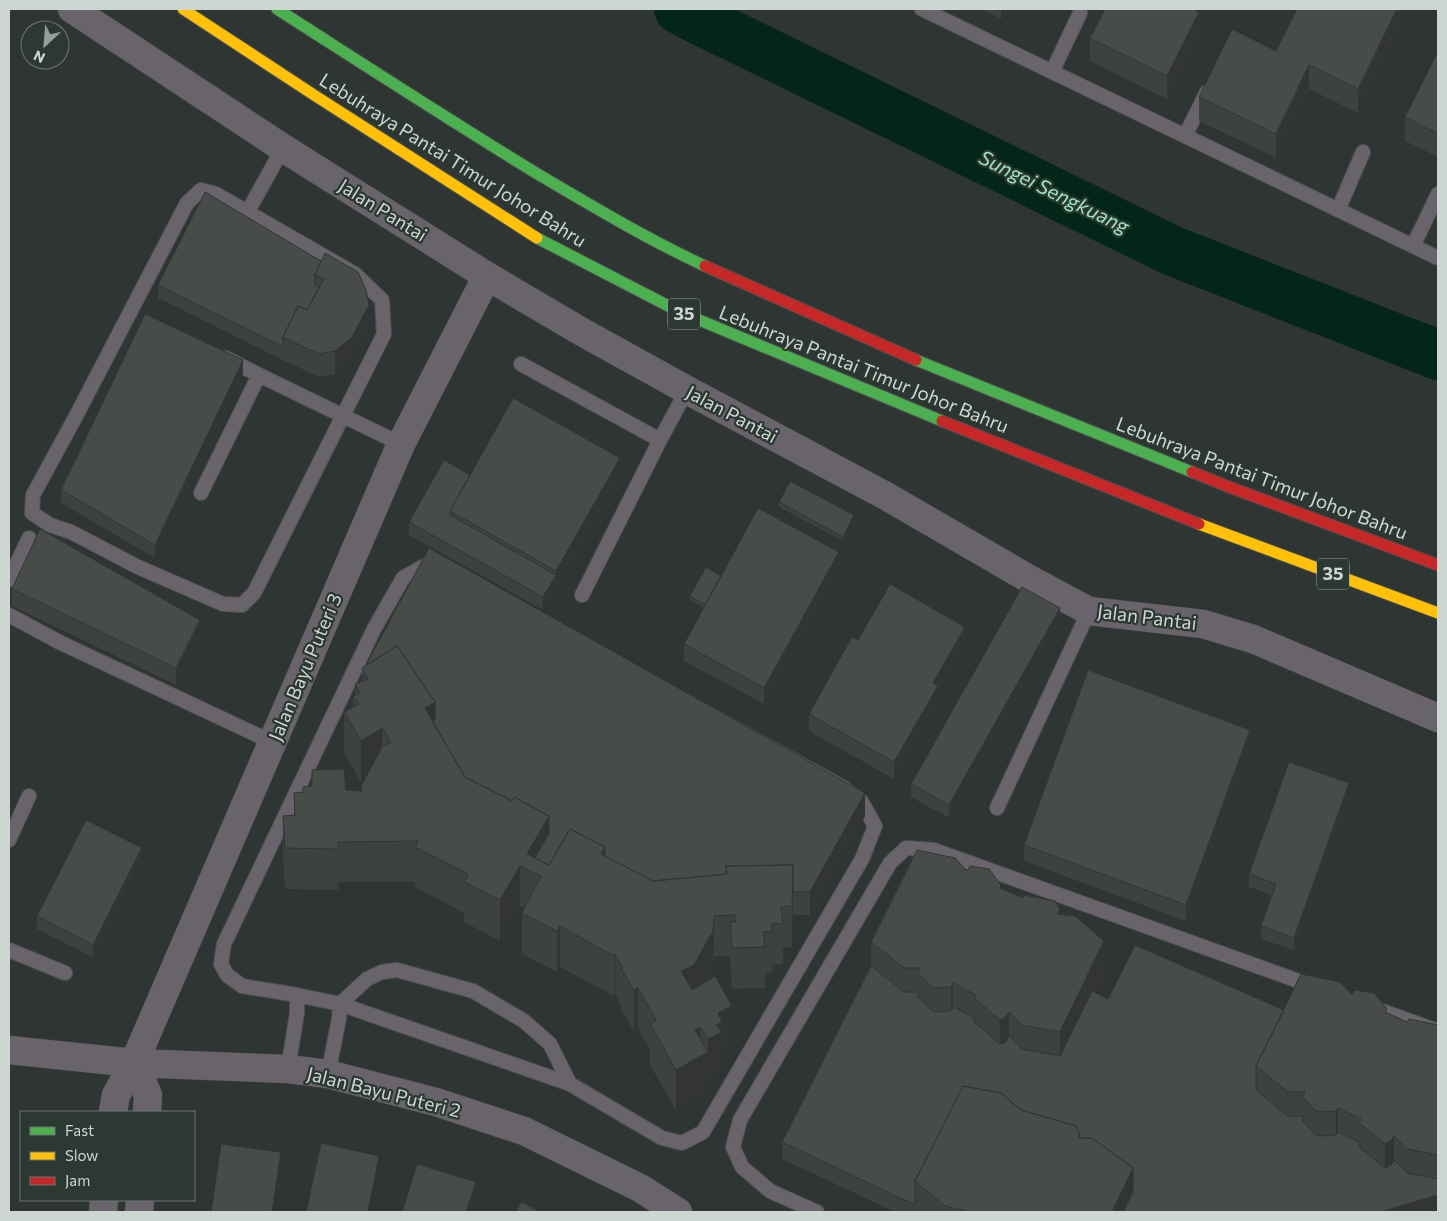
<svg xmlns="http://www.w3.org/2000/svg" width="1447" height="1221" viewBox="0 0 1447 1221" font-family="Commissioner,sans-serif">
<rect width="100%" height="100%" fill="#2f3532"/>
<g fill="none" stroke-linecap="round" stroke-linejoin="round">
<!-- river -->
<path stroke="#042619" stroke-width="50" d="M 679,9 L 696,18 L 1173,251 L 1438,355"/>
<defs>
<path id="lane" d="M 922,9 L 1438,258
M 1052,72 L 1080,13
M 1185,136 L 1207,92
M 201,190 L 216,194 L 355,274 L 382,300 L 384,334 L 254,593 L 242,605 L 223,604 L 138,567 L 71,532 L 50,525 L 32,513 L 33,495 L 76,416 L 187,203 Z
M 1338,210 L 1363,152
M 248,211 L 283,148
M 1413,246 L 1438,194
M 226,358 L 259,375
M 521,364 L 660,440
M 201,493 L 259,375 L 401,444
M 426,565 L 452,573 L 844,788 L 861,801 L 875,826 L 862,859 L 703,1132 L 682,1143 L 662,1138 L 570,1084 L 340,1004 L 297,995 L 242,986 L 227,975 L 221,964 L 224,944 L 374,629 L 403,578 Z
M 9,580 L 29,538
M 582,595 L 660,440 L 687,390
M 9,615 L 59,642 L 272,742
M 997,808 L 1089,611
M 9,840 L 29,796
M 9,950 L 65,973
M 1371,1007 L 1438,1031
M 288,1069 L 297,1013 L 297,995
M 328,1074 L 339,1019 L 340,1004 L 367,979 L 382,972 L 397,970 L 473,991 L 524,1021 L 550,1044 L 570,1084
M 817,1212 L 770,1191 L 742,1167 L 733,1147 L 740,1120 L 890,863 L 906,848 L 934,850 L 1315,987"/>
<path id="street" d="M 72,9 L 283,148 L 487,276 L 582,332 L 687,390 L 886,496 L 1031,580 L 1089,611 L 1203,624 L 1253,639 L 1438,718
M 9,1050 L 134,1063 L 288,1069 L 328,1074 L 436,1102 L 524,1131 L 640,1188 L 678,1212
M 134,1063 L 148,1095 L 147,1112
M 113,1112 L 116,1095 L 134,1063 L 401,444 L 487,276
M 103,1212 L 104,1200
M 139,1212 L 140,1200"/>
<path id="fast" d="M 277,9 C 363,64 449,120 536,173 C 592,206 647,239 705,266
M 537,238 L 680,312 L 942,421
M 916,360 L 1192,472"/>
<path id="slow" d="M 183,9 L 314,95 L 537,238
M 1199,524 L 1438,613"/>
<path id="jam" d="M 705,266 L 916,360
M 942,421 L 1199,524
M 1192,472 L 1229,487 L 1438,565"/>
</defs>
<!-- lane casing -->
<use href="#lane" stroke="#4c514f" stroke-width="16"/>
<!-- street casing -->
<use href="#street" stroke="#4c514f" stroke-width="29"/>
<!-- fast casing -->
<use href="#fast" stroke="#4c514f" stroke-width="13"/>
<!-- slow casing -->
<use href="#slow" stroke="#4c514f" stroke-width="13"/>
<!-- jam casing -->
<use href="#jam" stroke="#4c514f" stroke-width="13"/>
<!-- lane -->
<use href="#lane" stroke="#69646c" stroke-width="14"/>
<!-- street -->
<use href="#street" stroke="#69646c" stroke-width="28"/>
<!-- fast -->
<use href="#fast" stroke="#4caf50" stroke-width="11"/>
<!-- slow -->
<use href="#slow" stroke="#ffc107" stroke-width="11"/>
<!-- jam -->
<use href="#jam" stroke="#c62828" stroke-width="11"/>
</g>
<!-- wall -->
<path fill="#3d413f" d="M 982,9 L 1006,9 L 1001,19 Z
M 1409,9 L 1358,113 L 1309,89 L 1276,158 L 1199,121 L 1199,97 L 1276,51 Z
M 1199,35 L 1167,99 L 1090,61 L 1090,38 Z
M 1438,51 L 1438,157 L 1405,141 L 1405,117 Z
M 321,261 L 369,328 L 352,360 L 335,374 L 319,377 L 283,360 L 158,298 L 158,285 Z
M 243,373 L 155,558 L 61,503 L 61,490 Z
M 470,475 L 620,475 L 543,610 L 409,535 L 409,522 Z
M 779,502 L 854,520 L 843,541 L 779,507 Z
M 839,568 L 764,704 L 684,661 L 684,644 L 704,608 L 690,600 L 690,596 L 721,576 Z
M 12,589 L 200,636 L 176,685 L 12,606 Z
M 1060,621 L 949,818 L 911,797 L 911,784 Z
M 858,640 L 965,643 L 938,691 L 938,703 L 894,779 L 809,731 L 809,714 Z
M 367,663 L 865,816 L 810,915 L 793,915 L 793,909 L 792,947 L 783,948 L 783,964 L 772,965 L 772,972 L 765,973 L 765,988 L 732,989 L 730,956 L 714,956 L 713,972 L 709,980 L 732,1047 L 722,1052 L 722,1073 L 708,1080 L 708,1079 L 708,1093 L 676,1110 L 650,1065 L 650,1050 L 638,1028 L 634,1031 L 621,1010 L 621,1006 L 615,994 L 614,996 L 560,967 L 557,972 L 522,954 L 522,913 L 524,908 L 520,906 L 500,941 L 464,922 L 464,913 L 415,887 L 415,882 L 338,882 L 338,890 L 285,889 L 283,857 L 283,816 L 294,815 L 294,793 L 303,792 L 303,787 L 346,790 L 361,791 L 361,786 L 365,780 L 361,782 L 344,753 L 344,712 L 353,707 L 353,696 L 355,695 L 355,684 L 362,681 L 362,668 L 367,665 Z
M 1250,746 L 1186,921 L 1024,861 L 1024,845 Z
M 1349,796 L 1294,950 L 1261,939 L 1261,926 L 1272,895 L 1249,887 L 1249,874 Z
M 142,861 L 93,957 L 37,929 L 37,916 Z
M 967,871 L 1001,889 L 1060,914 L 1104,982 L 1098,994 L 1108,999 L 1284,1010 L 1352,995 L 1387,1013 L 1407,1022 L 1438,1025 L 1438,1211 L 1435,1212 L 895,1212 L 782,1159 L 782,1142 L 871,966 L 871,942 Z"/>
<!-- shaded-wall -->
<path fill="#323533" d="M 1001,9 L 1006,9 L 1001,19 Z
M 1397,9 L 1409,9 L 1358,113 L 1358,89 Z
M 1199,12 L 1199,35 L 1167,99 L 1167,76 Z
M 1309,65 L 1309,89 L 1276,158 L 1276,134 Z
M 369,305 L 369,328 L 352,360 L 335,374 L 335,351 Z
M 243,360 L 243,373 L 155,558 L 155,545 Z
M 620,458 L 620,475 L 543,610 L 543,597 L 556,575 L 556,571 Z
M 854,515 L 854,520 L 843,541 L 843,537 Z
M 839,552 L 839,568 L 764,704 L 764,688 Z
M 1060,608 L 1060,621 L 949,818 L 949,805 Z
M 200,620 L 200,636 L 176,685 L 176,668 Z
M 965,627 L 965,643 L 938,691 L 938,703 L 894,779 L 894,762 L 933,683 Z
M 435,702 L 435,743 L 425,708 Z
M 382,728 L 382,769 L 361,782 L 361,741 Z
M 1250,730 L 1250,746 L 1186,921 L 1186,905 Z
M 1349,783 L 1349,796 L 1294,950 L 1294,938 Z
M 865,793 L 865,816 L 810,915 L 810,892 Z
M 549,816 L 549,857 L 538,875 L 527,854 Z
M 605,847 L 605,873 L 601,854 Z
M 142,848 L 142,861 L 93,957 L 93,945 Z
M 793,865 L 793,909 L 792,947 L 792,906 Z
M 520,866 L 520,906 L 500,941 L 500,900 Z
M 714,916 L 713,972 L 694,1006 L 681,971 Z
M 560,926 L 560,967 L 557,972 L 557,931 Z
M 1104,941 L 1104,982 L 1060,1073 L 1060,1032 Z
M 615,954 L 615,994 L 614,996 L 614,956 Z
M 953,983 L 953,1024 L 951,1028 L 951,987 Z
M 638,988 L 638,1028 L 634,1031 L 634,990 Z
M 732,1006 L 732,1047 L 722,1052 L 722,1073 L 708,1080 L 708,1039 L 718,1013 Z
M 1009,1012 L 1009,1053 L 1000,1061 L 1000,1020 Z
M 700,1027 L 700,1056 L 708,1052 L 708,1093 L 676,1110 L 676,1070 L 695,1030 Z
M 1338,1108 L 1338,1148 L 1336,1152 L 1336,1111 Z
M 1394,1136 L 1394,1177 L 1385,1185 L 1385,1144 Z
M 281,1152 L 281,1161 L 274,1212 L 272,1212 Z
M 379,1156 L 379,1165 L 369,1212 L 368,1212 Z
M 1133,1168 L 1133,1209 L 1131,1212 L 1112,1212 Z
M 476,1182 L 476,1191 L 469,1212 L 466,1212 Z
M 1438,1195 L 1438,1211 L 1435,1212 L 1380,1212 Z"/>
<!-- building -->
<path fill="#474c49" stroke="#323533" d="M 1105,9 L 1193,9 L 1199,12 L 1167,76 L 1090,38 Z
M 1297,9 L 1397,9 L 1358,89 L 1309,65 L 1276,134 L 1199,97 L 1232,29 L 1276,51 Z
M 1438,51 L 1438,134 L 1405,117 Z
M 205,192 L 321,261 L 315,275 L 315,285 L 319,287 L 307,310 L 298,306 L 283,337 L 283,347 L 158,285 Z
M 325,253 L 358,272 L 366,290 L 369,305 L 352,337 L 335,351 L 319,354 L 283,337 L 298,306 L 307,310 L 324,279 L 315,275 Z
M 145,314 L 243,360 L 155,545 L 61,490 Z
M 513,398 L 620,458 L 556,571 L 450,511 Z
M 444,460 L 470,475 L 450,511 L 450,515 L 556,575 L 543,597 L 409,522 Z
M 790,481 L 854,515 L 843,537 L 779,502 Z
M 758,508 L 839,552 L 764,688 L 684,644 Z
M 40,529 L 200,620 L 176,668 L 12,589 Z
M 429,548 L 865,793 L 810,892 L 793,892 L 793,865 L 726,866 L 726,874 L 653,881 L 605,856 L 605,847 L 570,829 L 549,865 L 535,858 L 549,833 L 549,816 L 514,797 L 512,801 L 465,777 L 432,721 L 435,720 L 435,702 L 397,646 L 368,664 L 367,663 Z
M 706,567 L 721,576 L 705,605 L 690,596 Z
M 890,584 L 965,627 L 933,683 L 938,686 L 894,762 L 809,714 L 852,637 L 858,640 Z
M 1022,587 L 1060,608 L 949,805 L 911,784 Z
M 397,646 L 435,702 L 425,708 L 465,777 L 512,801 L 514,797 L 549,816 L 527,854 L 549,865 L 570,829 L 605,847 L 601,854 L 653,881 L 727,874 L 726,866 L 793,865 L 792,906 L 781,907 L 783,923 L 772,924 L 772,932 L 763,932 L 765,947 L 732,948 L 730,922 L 736,922 L 735,915 L 714,916 L 713,931 L 694,965 L 681,971 L 692,990 L 715,976 L 732,1006 L 718,1013 L 722,1022 L 716,1025 L 722,1032 L 708,1039 L 700,1027 L 695,1030 L 708,1052 L 676,1070 L 650,1024 L 656,1020 L 638,988 L 634,990 L 621,969 L 623,968 L 615,954 L 614,956 L 560,926 L 557,931 L 522,913 L 541,876 L 520,866 L 500,900 L 464,882 L 468,874 L 415,847 L 418,841 L 338,842 L 338,849 L 285,848 L 283,816 L 295,815 L 294,793 L 303,792 L 303,787 L 312,786 L 312,770 L 344,769 L 346,790 L 362,791 L 361,786 L 382,747 L 391,742 L 382,728 L 361,741 L 344,712 L 359,704 L 353,696 L 360,693 L 355,684 L 368,679 L 362,668 Z
M 1088,670 L 1250,730 L 1186,905 L 1024,845 Z
M 1289,762 L 1349,783 L 1294,938 L 1261,926 L 1276,884 L 1249,874 Z
M 86,820 L 142,848 L 93,945 L 37,916 Z
M 917,850 L 955,858 L 967,871 L 970,866 L 989,869 L 1001,885 L 1000,888 L 1023,898 L 1024,895 L 1055,901 L 1060,909 L 1057,914 L 1075,916 L 1104,941 L 1060,1032 L 1022,1025 L 1009,1012 L 1006,1017 L 1000,1020 L 974,998 L 976,995 L 953,983 L 951,987 L 935,988 L 930,985 L 918,973 L 920,968 L 904,968 L 871,942 Z
M 1135,945 L 1284,1010 L 1256,1066 L 1256,1090 L 1288,1116 L 1303,1116 L 1303,1121 L 1315,1134 L 1320,1136 L 1336,1135 L 1338,1132 L 1359,1142 L 1359,1147 L 1385,1168 L 1391,1165 L 1394,1160 L 1407,1173 L 1438,1179 L 1438,1195 L 1380,1212 L 1123,1212 L 1133,1192 L 1133,1168 L 1092,1138 L 1079,1138 L 1079,1133 L 1076,1126 L 1021,1110 L 1001,1093 L 963,1086 L 915,1181 L 915,1205 L 782,1142 L 871,966 L 904,992 L 918,992 L 918,997 L 930,1009 L 935,1012 L 951,1011 L 954,1007 L 974,1018 L 974,1022 L 1000,1044 L 1006,1042 L 1009,1036 L 1022,1049 L 1060,1056 L 1092,991 L 1108,999 Z
M 1301,974 L 1340,982 L 1352,995 L 1355,990 L 1374,993 L 1387,1009 L 1385,1012 L 1407,1022 L 1409,1019 L 1438,1025 L 1438,1155 L 1407,1149 L 1394,1136 L 1391,1141 L 1385,1144 L 1359,1123 L 1361,1119 L 1338,1108 L 1336,1111 L 1320,1112 L 1315,1110 L 1303,1097 L 1305,1092 L 1288,1092 L 1256,1066 Z
M 963,1086 L 1001,1093 L 1021,1110 L 1076,1126 L 1079,1133 L 1078,1138 L 1092,1138 L 1133,1168 L 1112,1212 L 969,1212 L 945,1206 L 915,1181 Z
M 321,1143 L 379,1156 L 368,1212 L 306,1212 Z
M 221,1144 L 281,1152 L 272,1212 L 211,1212 Z
M 417,1164 L 476,1182 L 466,1212 L 402,1212 Z
M 521,1202 L 541,1212 L 516,1212 Z"/>
<g text-anchor="middle" stroke-width="4.5" stroke-linejoin="round" paint-order="stroke">
<!-- shield labels -->
<g fill="#2c3832" stroke="#9da7a2" stroke-width="1">
<rect x="668" y="298.5" width="32" height="31" rx="4"/>
<rect x="1317" y="558.5" width="32" height="31" rx="4"/>
</g>
<g font-size="18" font-weight="bold" fill="#ced6d2">
<text x="684" y="320">35</text>
<text x="1333" y="580">35</text>
</g>
<!-- street labels -->
<g font-size="19" fill="#ced6d2" stroke="#2c3832">
<text transform="translate(453 160) rotate(32)" y="7">Lebuhraya Pantai Timur Johor Bahru</text>
<text transform="translate(383 210) rotate(32)" y="7">Jalan Pantai</text>
<text transform="translate(864 369) rotate(22)" y="7">Lebuhraya Pantai Timur Johor Bahru</text>
<text transform="translate(732 414) rotate(28)" y="7">Jalan Pantai</text>
<text transform="translate(1262 478) rotate(21)" y="7">Lebuhraya Pantai Timur Johor Bahru</text>
<text transform="translate(1147 617) rotate(7)" y="7">Jalan Pantai</text>
<text transform="translate(305 667) rotate(-67)" y="7">Jalan Bayu Puteri 3</text>
<text transform="translate(384 1092) rotate(14)" y="7">Jalan Bayu Puteri 2</text>
</g>
<!-- water labels -->
<g font-size="20" font-style="italic" fill="#9de3c2" stroke="#2c3832">
<text transform="translate(1054 192) rotate(26)" y="7">Sungei Sengkuang</text>
</g>
</g>
<!-- border -->
<rect width="1447" height="1221" fill="none" stroke="#ced6d2" stroke-width="20"/>
<!-- legend -->
<rect x="20" y="1111" width="175" height="90" fill="#2c3832" stroke="#6d7772"/>
<rect x="30" y="1127" width="25" height="8" fill="#4caf50" stroke="#6d7772"/>
<text x="65" y="1136" font-size="15" fill="#ced6d2">Fast</text>
<rect x="30" y="1152" width="25" height="8" fill="#ffc107" stroke="#6d7772"/>
<text x="65" y="1161" font-size="15" fill="#ced6d2">Slow</text>
<rect x="30" y="1177" width="25" height="8" fill="#c62828" stroke="#6d7772"/>
<text x="65" y="1186" font-size="15" fill="#ced6d2">Jam</text>
<!-- north arrow -->
<g transform="translate(45 45) rotate(206)"><circle r="24" fill="#2c3832" stroke="#6d7772"/>
<path d="M0-4L9 19L0 12L-9 19Z" fill="#969e9a"/>
<text y="-8" font-size="14" font-weight="bold" text-anchor="middle" fill="#ced6d2">N</text>
</g>
</svg>
